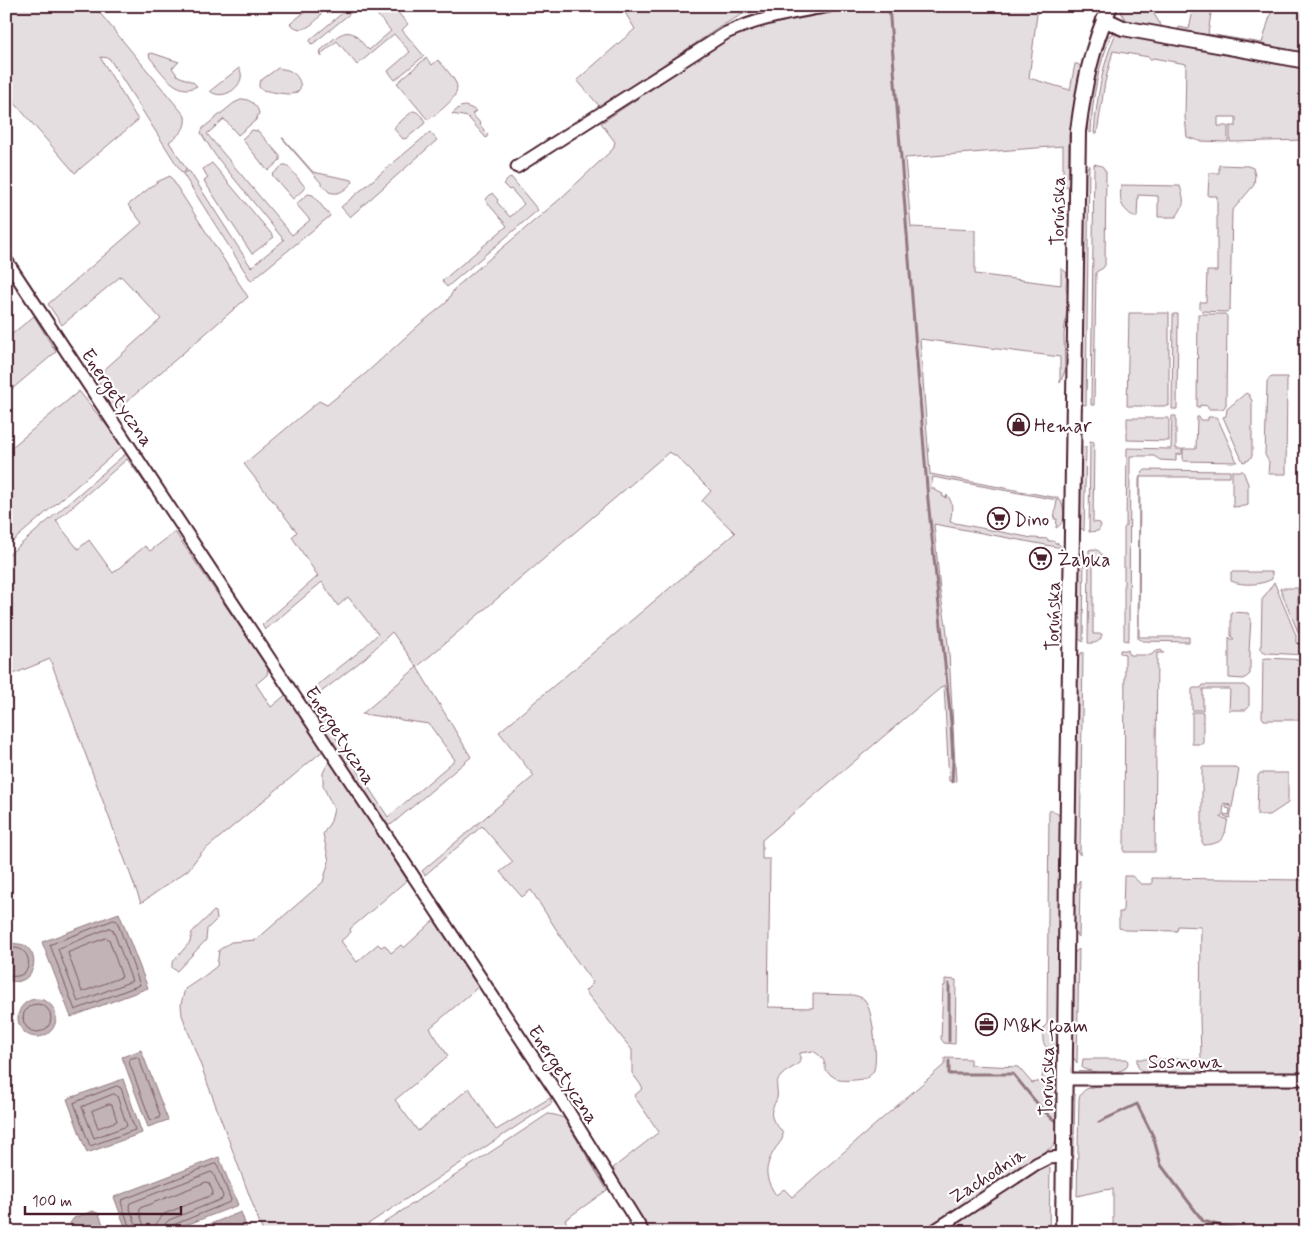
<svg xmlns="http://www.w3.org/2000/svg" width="1312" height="1238" viewBox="0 0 1312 1238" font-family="Mynerve,sans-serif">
<rect width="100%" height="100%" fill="#fff"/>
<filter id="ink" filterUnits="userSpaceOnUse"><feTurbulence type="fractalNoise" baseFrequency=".02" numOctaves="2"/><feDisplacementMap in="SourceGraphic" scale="10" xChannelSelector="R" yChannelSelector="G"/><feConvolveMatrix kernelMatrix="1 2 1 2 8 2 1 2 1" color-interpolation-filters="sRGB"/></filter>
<g filter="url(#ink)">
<!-- green -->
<path fill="#e5dee0" stroke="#987e86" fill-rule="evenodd" d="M 6,6 L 94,6 L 185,116 C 187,130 178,135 169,142 L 187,170 L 182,173 L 109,58 L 100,57 L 138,120 L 75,173 L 6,93 Z
M 312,6 L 322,6 C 322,9 322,12 321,14 C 318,20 308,29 301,29 C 297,29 293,26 290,24 Z
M 351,6 L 359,6 L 314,43 L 311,44 L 310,41 L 311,39 Z
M 374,6 L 392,6 L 408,24 L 402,30 L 424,56 L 395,80 L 388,71 L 410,52 L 394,34 L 357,65 L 337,41 L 321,54 L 322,57 L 320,54 L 321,50 C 329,44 343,26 355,35 C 360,39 364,46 369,50 L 391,31 L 374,11 Z
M 621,6 L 780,6 L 743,14 L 723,25 L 600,107 L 577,80 L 635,29 Z
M 868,6 L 1038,6 L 1029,78 L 1070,90 L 1075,64 L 1078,64 L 1081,68 L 1069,135 L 1069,185 L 1066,187 L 1063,188 L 1063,146 L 905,158 L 911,227 L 975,230 L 975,274 L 1061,285 L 1061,268 L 1067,273 L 1066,287 L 1068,299 L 1064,335 L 1065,371 L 1060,383 L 1060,357 L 920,339 L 930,474 L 1052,497 L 1058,497 L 1058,500 L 1061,501 C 1065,512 1067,521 1056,528 L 1057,519 L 1054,519 L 1057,500 L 933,477 L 931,488 L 934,488 L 934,490 L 943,494 L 942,496 L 946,498 L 947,495 C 954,503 952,512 950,522 L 1032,538 L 1048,539 L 1048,541 L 1053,541 L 1057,544 L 1057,542 L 1062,548 L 934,524 L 940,591 L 946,625 L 949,653 L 956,782 L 949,781 L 944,685 L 762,840 L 762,859 L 770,859 L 768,1007 L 813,1008 L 813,994 L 853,995 C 857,996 861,997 864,999 C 873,1008 878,1058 874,1070 C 873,1073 869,1077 866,1078 C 862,1080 844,1081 839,1080 C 838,1080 828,1073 827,1072 C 824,1068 826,1069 825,1065 C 824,1058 818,1054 813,1051 L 800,1053 L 800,1062 C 794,1068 786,1070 781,1076 C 773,1084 779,1090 777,1098 C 774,1106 769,1111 773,1120 C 776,1126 786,1132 782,1139 C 781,1142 777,1146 775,1149 C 764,1168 764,1177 776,1195 L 784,1189 L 792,1197 L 945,1064 L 945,1058 L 970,1059 L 970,1065 L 1018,1067 L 1032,1083 L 1042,1081 L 1043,1065 L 1047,1061 L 1054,1062 L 1058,1066 L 1057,1137 L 1054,1146 L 998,1181 L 921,1232 L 649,1232 L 622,1188 L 613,1168 L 659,1132 L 634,1096 L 643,1088 L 632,1073 L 632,1050 L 585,991 L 593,983 L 572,954 L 531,890 L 522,897 L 500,872 L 513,862 L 482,826 L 425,875 L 422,871 L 534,776 L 499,732 L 735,533 L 702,501 L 711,491 L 676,456 L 669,452 L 417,667 L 471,757 L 392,824 L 386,826 L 306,704 L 311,700 L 306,694 L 360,651 L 378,634 L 348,597 L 338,606 L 322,582 L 265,630 L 262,625 L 318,576 L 292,537 L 297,532 L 244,464 L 319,401 L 327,405 L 365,374 L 420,324 L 446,303 L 455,288 L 560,199 L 613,149 L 615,142 L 601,123 L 730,37 L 750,28 ZM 392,632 L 417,667 L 362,714 L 399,719 L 400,719 L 401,720 L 429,724 L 455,760 L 388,817 L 311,700 L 365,658 Z
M 1120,6 L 1156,6 L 1154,14 L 1162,27 L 1178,30 L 1179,27 L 1189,29 L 1194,6 L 1212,6 L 1208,34 L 1262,43 L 1273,6 L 1306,6 L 1306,57 L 1133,25 C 1125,20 1121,15 1120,6 Z
M 1120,32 L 1306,65 L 1306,140 L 1230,142 L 1230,126 L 1236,126 L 1236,117 L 1218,117 L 1218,126 L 1228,126 L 1228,142 L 1199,141 L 1187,137 L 1185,117 L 1186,64 L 1153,58 L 1152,59 L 1149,59 L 1149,57 L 1113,51 L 1105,82 L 1097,133 L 1094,133 C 1097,98 1102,64 1116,33 Z
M 1112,34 C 1098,65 1092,99 1091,133 L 1088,131 C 1083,116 1096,57 1103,42 C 1105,38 1108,36 1112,34 Z
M 152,53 L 179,62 L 172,68 L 178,76 L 193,82 L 197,86 C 177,98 161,71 150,58 L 149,54 Z
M 426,58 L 432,65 L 438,60 C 444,67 452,75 456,83 C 462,97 438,112 428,120 L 397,83 Z
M 239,68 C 249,83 224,103 210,91 Z
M 278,68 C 281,69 287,69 290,71 C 298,74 306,89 295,93 C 288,96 269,91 262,90 L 259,87 L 259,83 L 260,81 Z
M 243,99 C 251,100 257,105 259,113 L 256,120 L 238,135 L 224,119 L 207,134 L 292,235 L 310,220 L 296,204 L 308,194 L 313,195 L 330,216 L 251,281 L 183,174 L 188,171 L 190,172 L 251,267 L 284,240 L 215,155 L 201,133 L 203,128 L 234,103 Z
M 465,106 L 471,108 L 476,111 L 472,114 L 481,124 L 480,125 L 484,130 L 484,131 L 488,135 L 486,138 L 468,117 L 452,114 L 460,107 Z
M 413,111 C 418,111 424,118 425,123 L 407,138 L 403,139 L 394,129 L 396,125 Z
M 252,130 L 258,131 L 280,156 L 280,160 L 268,171 L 242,139 Z
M 430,132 L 437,140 L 350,217 L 341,207 Z
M 282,138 L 283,138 L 313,172 L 352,180 L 353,182 C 346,189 339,196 329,192 Z
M 212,163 L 274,237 L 252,254 L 204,181 L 208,178 L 203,169 Z
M 1094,164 L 1102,166 L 1106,172 L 1105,265 L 1103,268 L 1096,272 L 1094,405 L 1091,405 Z
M 283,165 L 286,165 L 289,167 L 305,187 L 304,189 L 293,199 L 272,175 Z
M 1089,165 L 1086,405 L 1081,404 L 1084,172 Z
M 1219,165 L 1248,166 L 1253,168 L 1255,175 L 1254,185 L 1232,211 L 1230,310 L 1226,312 L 1202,311 L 1200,309 L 1200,302 L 1206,302 L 1207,271 L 1217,271 L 1217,196 L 1208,196 L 1209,173 L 1219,173 Z
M 170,176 L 248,297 L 117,410 L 96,377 L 161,319 L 121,276 L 62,325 L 48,304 L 142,223 L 128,205 L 157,182 Z
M 511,177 L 538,210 L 447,287 L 442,281 L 507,226 L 485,200 L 492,193 L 498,200 L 497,202 L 510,217 L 524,204 L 511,189 L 509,190 L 503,184 Z
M 1121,185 L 1180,186 C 1185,202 1185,204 1176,217 L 1158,217 L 1158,196 L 1138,195 L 1137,217 L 1134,217 C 1119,206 1120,202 1121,185 Z
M 1129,313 L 1169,313 L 1169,406 L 1127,406 Z
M 1173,314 L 1178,314 L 1177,409 L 1172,409 Z
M 1198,314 L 1225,314 L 1227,316 L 1226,405 L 1223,409 L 1208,409 L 1208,406 L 1200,405 L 1200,407 L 1197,407 Z
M 34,316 L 56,352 L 6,394 L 6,339 Z
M 1273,377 L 1287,377 L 1286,474 L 1268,474 L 1269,462 L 1265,455 L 1267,382 L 1269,378 Z
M 79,391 L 123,446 L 6,547 L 6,452 Z
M 1246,393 L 1249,395 L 1252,401 L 1252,456 L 1249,460 L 1243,462 L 1223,417 L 1226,416 L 1227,409 Z
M 1172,416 L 1176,416 L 1176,449 L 1182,449 L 1182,454 L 1176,455 L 1176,461 L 1160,460 L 1154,456 L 1130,456 L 1129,637 L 1128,641 L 1124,640 L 1124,528 L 1126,526 L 1127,448 L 1171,449 Z
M 1197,417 L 1199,417 L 1200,420 L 1208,420 L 1208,417 L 1217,417 L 1237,462 L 1183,461 L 1183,449 L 1196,449 Z
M 1127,418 L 1169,418 L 1169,441 L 1127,440 Z
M 1090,441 L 1094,442 L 1093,522 L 1100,523 L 1101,526 L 1098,531 L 1089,532 Z
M 1080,446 L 1086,447 L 1084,531 L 1080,527 L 1079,524 Z
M 130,454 L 150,486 L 148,490 L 146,485 L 127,459 L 56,521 L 78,549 L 89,540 L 113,573 L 145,546 L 150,551 L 175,532 L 268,668 L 267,675 L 256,684 L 271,707 L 288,693 L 324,750 L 201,853 L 188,870 L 141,903 L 50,659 L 6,677 L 6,557 L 124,455 Z
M 1145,470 L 1230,471 L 1230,477 L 1140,477 L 1139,637 L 1189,637 L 1189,642 L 1143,641 L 1138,639 L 1138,637 L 1139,479 L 1141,474 Z
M 1232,471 L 1243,471 L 1248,484 L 1248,505 L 1245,506 L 1233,507 L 1233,495 L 1232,495 Z
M 1093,549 C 1099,550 1102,553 1103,559 L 1093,559 L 1093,634 L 1102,634 C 1101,642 1095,644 1088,643 L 1089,550 Z
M 1084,553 L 1083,642 L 1078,638 L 1078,635 L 1079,561 Z
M 1231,572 L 1272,572 L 1272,579 C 1262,585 1242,586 1231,581 Z
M 1274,582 L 1296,635 L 1296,643 L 1306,644 L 1306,655 L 1267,653 L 1261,650 L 1262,600 Z
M 1280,588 L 1298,588 L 1298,632 Z
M 1231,612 L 1248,613 L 1251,619 L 1249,651 L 1250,651 L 1250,674 L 1244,679 L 1229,678 L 1229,637 L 1231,639 L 1234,639 L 1231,636 Z
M 1120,650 L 1128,650 L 1129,655 L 1151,655 L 1156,651 L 1161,650 L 1164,653 L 1157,653 L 1155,852 L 1124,852 L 1125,654 L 1120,653 Z
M 1083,652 L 1080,855 L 1076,849 L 1075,843 L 1077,659 L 1079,655 Z
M 1267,658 L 1306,660 L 1306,720 L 1264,720 L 1262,717 L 1263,659 Z
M 1203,685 L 1244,685 L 1249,689 L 1249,707 L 1246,710 L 1229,710 L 1230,689 L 1203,689 L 1203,710 L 1192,710 L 1192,689 L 1194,688 L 1201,688 Z
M 1192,712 L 1203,712 L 1203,744 L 1192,744 Z
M 330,759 L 407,880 L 350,929 L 351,932 L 341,941 L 357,962 L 378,944 L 381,947 L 385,945 L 391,953 L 401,945 L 404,948 L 434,920 L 478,987 L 430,1028 L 448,1056 L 395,1100 L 418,1131 L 469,1088 L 496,1130 L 550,1098 L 552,1103 L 356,1232 L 263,1232 L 182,1015 L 181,1004 L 185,989 L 203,977 L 217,966 L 219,950 L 231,942 L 256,940 L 323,882 L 329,861 L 323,834 L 331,821 L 334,809 L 323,786 L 323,773 Z
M 1202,767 L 1235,767 L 1239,770 L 1230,818 L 1224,816 L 1224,814 L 1229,815 L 1230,809 L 1226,808 L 1226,805 L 1230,806 L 1230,805 L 1224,803 L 1223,814 L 1221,817 L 1221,818 L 1228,819 C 1224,838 1225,843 1204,845 L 1202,842 Z
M 1260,773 L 1288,773 L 1288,803 L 1270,815 L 1257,815 L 1258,776 Z
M 1049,811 L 1054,811 L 1054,812 L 1058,814 L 1061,818 L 1058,1037 L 1058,1043 L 1055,1047 L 1049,1049 C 1041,1045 1043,1036 1043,1028 L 1047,1024 Z
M 1124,876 L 1132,876 L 1141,884 L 1152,884 L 1152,878 L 1303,880 L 1304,878 L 1306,878 L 1306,1073 L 1145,1073 C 1138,1070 1137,1066 1137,1059 L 1201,1059 L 1200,1017 L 1201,927 L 1178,926 L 1177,931 L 1124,930 L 1123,929 L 1119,928 L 1119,912 L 1123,912 Z
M 1080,880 L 1079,937 L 1077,936 L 1074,930 L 1074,896 L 1076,886 Z
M 214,911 L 216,912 L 217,919 L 207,929 L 206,940 L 177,971 L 172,968 L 172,963 L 190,942 L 192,932 Z
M 1079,949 L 1077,1063 L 1073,1057 L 1072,1050 L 1073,956 L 1075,952 Z
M 945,979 L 956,980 L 955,1044 L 944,1043 L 941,1039 L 943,986 L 945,986 Z
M 1083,1059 L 1127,1059 L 1128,1063 L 1126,1068 C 1115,1075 1094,1074 1082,1068 Z
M 1097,1086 L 1306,1086 L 1306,1232 L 1113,1232 L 1113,1189 L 1103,1190 L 1077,1196 L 1079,1098 C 1083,1089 1087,1088 1097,1086 Z
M 1075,1094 L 1073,1188 L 1070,1188 L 1072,1102 Z
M 548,1114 L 555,1115 L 564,1118 L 607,1190 L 565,1220 L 572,1232 L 370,1232 Z
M 1046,1167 L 1050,1168 L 1049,1232 L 941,1232 L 1036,1169 Z"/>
<!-- water -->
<path fill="#c1b3b6" stroke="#91787e" d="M 119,913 L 148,988 L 71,1017 L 42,942 Z
M 13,943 C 16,944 21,944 24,945 C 45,958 29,991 6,979 L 6,946 Z
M18 1018a19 19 0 1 1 38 0a19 19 0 1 1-38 0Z
M 141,1050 L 168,1120 L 148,1127 L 122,1057 Z
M 123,1079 L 142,1133 L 87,1153 L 67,1099 Z
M 219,1157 L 238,1205 L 168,1232 L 127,1232 L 114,1197 Z
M 93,1211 L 99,1214 L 106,1232 L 73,1232 L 70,1223 L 74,1218 Z
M 241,1212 L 248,1232 L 190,1232 Z"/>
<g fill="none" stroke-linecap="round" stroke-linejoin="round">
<!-- shore -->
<path stroke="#7a5a63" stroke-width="1" d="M 114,920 L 117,921 L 140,985 L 75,1010 L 50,945 Z
M 110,928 L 113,930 L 132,981 L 78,1002 L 58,949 Z
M 106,938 L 109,939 L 122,977 L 82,992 L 68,953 Z
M 6,950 C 9,950 12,948 14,948 C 31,948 34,972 18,976 C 14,977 10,976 6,975
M23 1018a14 14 0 1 1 28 0a14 14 0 1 1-28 0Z
M 137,1057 L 139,1059 L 160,1115 L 159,1118 L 153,1120 L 150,1119 L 129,1062 L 130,1059 Z
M 117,1086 L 121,1088 L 135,1130 L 90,1146 L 74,1103 Z
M 114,1094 L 117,1096 L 127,1126 L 94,1138 L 82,1107 Z
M 109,1104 L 112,1105 L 117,1121 L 98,1128 L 92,1111 Z
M 131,1232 L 121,1202 L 122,1200 L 214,1164 L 217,1164 L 231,1200 L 230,1202 L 173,1225 L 169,1228 L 169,1232
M 138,1232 L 137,1227 L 129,1206 L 130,1203 L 211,1172 L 213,1173 L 223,1196 L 222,1199 L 169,1220 L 164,1225 L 163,1232
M 145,1232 C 145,1224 138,1215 140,1208 L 206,1182 L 209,1183 L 213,1192 L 212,1195 L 164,1214 L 157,1222 L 155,1232"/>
<!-- stream -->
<path stroke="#91787e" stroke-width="3" d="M 889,6 L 928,500 L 951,722 L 953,761 L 952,782
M 949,1041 L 949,984
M 949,1061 L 949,1074 L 1013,1074 C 1023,1085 1044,1115 1056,1121
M 1099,1122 L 1137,1104 L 1153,1136 L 1161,1165 L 1203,1221 L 1218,1225 L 1255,1232"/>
<defs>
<path id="minor" d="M 517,167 L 726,33 C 759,18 794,12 829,6
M 6,260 L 562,1101 L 643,1232
M 1065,1079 L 1306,1079
M 932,1232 L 1036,1164 L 1048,1158 L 1064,1157"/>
<path id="tertiary" d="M 1104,19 L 1123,28 L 1306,61
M 1063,1232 L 1067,865 L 1078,131 C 1084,85 1091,49 1110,6"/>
</defs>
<!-- minor casing -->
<use href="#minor" stroke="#4a1f2b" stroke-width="15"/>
<!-- tertiary casing -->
<use href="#tertiary" stroke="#4a1f2b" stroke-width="18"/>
<!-- minor -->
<use href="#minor" stroke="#fff" stroke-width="11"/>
<!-- tertiary -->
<use href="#tertiary" stroke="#fff" stroke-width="14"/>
</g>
</g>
<!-- icons -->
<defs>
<symbol id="shop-ring" viewBox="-11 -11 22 22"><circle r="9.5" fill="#fff" stroke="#4a1f2b" stroke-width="1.5"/><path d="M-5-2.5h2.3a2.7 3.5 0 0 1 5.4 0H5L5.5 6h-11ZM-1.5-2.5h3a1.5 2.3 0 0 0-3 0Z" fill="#4a1f2b"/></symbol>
<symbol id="supermarket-ring" viewBox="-11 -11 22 22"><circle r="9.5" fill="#fff" stroke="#4a1f2b" stroke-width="1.5"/><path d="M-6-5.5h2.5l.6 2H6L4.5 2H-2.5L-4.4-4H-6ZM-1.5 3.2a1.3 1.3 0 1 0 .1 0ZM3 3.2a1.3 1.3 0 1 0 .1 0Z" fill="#4a1f2b"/></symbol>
<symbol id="office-ring" viewBox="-11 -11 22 22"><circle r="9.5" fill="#fff" stroke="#4a1f2b" stroke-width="1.5"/><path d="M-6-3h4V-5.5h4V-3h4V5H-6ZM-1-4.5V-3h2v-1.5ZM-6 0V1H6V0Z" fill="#4a1f2b"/></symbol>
</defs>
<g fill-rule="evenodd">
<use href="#shop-ring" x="1006" y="412" width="25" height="25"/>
<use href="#supermarket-ring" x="986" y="506" width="25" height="25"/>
<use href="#supermarket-ring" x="1028" y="546" width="25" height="25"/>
<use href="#office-ring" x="974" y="1012" width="25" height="25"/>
</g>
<g text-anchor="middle" stroke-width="4.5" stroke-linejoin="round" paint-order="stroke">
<!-- street labels -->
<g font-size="19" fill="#4a1f2b" stroke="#fff">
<text transform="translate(1057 211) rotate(-89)" y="7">Toruńska</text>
<text transform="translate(118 397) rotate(56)" y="7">Energetyczna</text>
<text transform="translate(1052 616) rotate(-89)" y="7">Toruńska</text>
<text transform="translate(341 735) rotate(57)" y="7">Energetyczna</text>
<text x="1185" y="1068">Sosnowa</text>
<text transform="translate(564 1074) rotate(57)" y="7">Energetyczna</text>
<text transform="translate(1046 1081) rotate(-89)" y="7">Toruńska</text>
<text transform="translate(987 1175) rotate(-33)" y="7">Zachodnia</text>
</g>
<!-- poi labels -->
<g font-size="19" fill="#4a1f2b" stroke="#fff" text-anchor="start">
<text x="1034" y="432">Hemar</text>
<text x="1014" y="526">Dino</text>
<text x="1057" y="566">Żabka</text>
<text x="1003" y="1032">M&amp;K foam</text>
</g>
</g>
<!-- margin -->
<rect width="1312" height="1238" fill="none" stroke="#fff" stroke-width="25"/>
<rect x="12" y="12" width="1287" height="1213" fill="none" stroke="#4a1f2b" stroke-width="2" filter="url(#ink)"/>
<!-- scale -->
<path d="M25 1206v8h156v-8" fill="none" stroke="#4a1f2b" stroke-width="2.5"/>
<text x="32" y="1206" font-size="15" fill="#4a1f2b" stroke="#ffffff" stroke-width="4" paint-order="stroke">100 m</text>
</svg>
